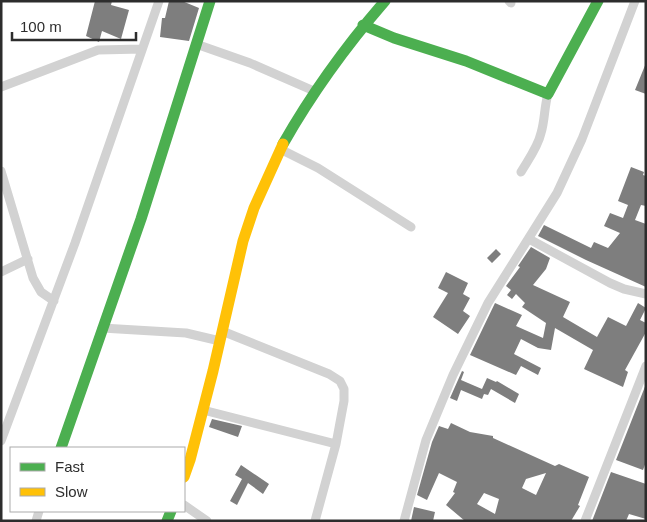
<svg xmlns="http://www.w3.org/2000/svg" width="647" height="522" viewBox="0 0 647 522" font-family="Helvetica,sans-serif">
<rect width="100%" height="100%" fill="#fff"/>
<!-- building -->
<path fill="#7e7e7e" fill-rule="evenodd" d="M 95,1 L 112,1 L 111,5 L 129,10 L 121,39 L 102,31 L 99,42 L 86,36 Z
M 169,1 L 182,1 L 199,8 L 189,41 L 160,37 L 162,18 L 165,18 Z
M 646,63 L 646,94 L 635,90 Z
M 631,167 L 644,172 L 643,175 L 646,176 L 646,206 L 641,205 L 635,220 L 646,224 L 646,287 L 586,260 L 538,236 L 544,225 L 591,248 L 594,242 L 608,248 L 620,233 L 604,226 L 610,213 L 623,218 L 628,205 L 618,201 Z
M 531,247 L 550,258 L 546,269 L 533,285 L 570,302 L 563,317 L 597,337 L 608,317 L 626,326 L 638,303 L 646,308 L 640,320 L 646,323 L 646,332 L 625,370 L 628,372 L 623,387 L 584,369 L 593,350 L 555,328 L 551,350 L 538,348 L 521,339 L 514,354 L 541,368 L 538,375 L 521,366 L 516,375 L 470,355 L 495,303 L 522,315 L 516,326 L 543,338 L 546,323 L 522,307 L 525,303 L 516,294 L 512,299 L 507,295 L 511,290 L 506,286 L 520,267 L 518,266 Z
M 496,249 L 501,254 L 492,263 L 487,258 Z
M 446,272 L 468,283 L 463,294 L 470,298 L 463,311 L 470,316 L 458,334 L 433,317 L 448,293 L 438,288 Z
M 462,371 L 464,372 L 461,380 L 482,389 L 487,378 L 496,382 L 497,381 L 519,394 L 515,403 L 491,389 L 488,395 L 484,394 L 482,399 L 461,390 L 457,401 L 450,398 Z
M 646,384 L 646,462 L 643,470 L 616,460 Z
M 212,419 L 242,426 L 238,437 L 209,427 Z
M 451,423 L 470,432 L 493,436 L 493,438 L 555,466 L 559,464 L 589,477 L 578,505 L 580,506 L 571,521 L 465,521 L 446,505 L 455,493 L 453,492 L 457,482 L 439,473 L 427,500 L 417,495 L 432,442 L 439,426 L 448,429 ZM 546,473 L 536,495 L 522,488 L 526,479 ZM 484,493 L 499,499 L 495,514 L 477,504 Z
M 241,465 L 269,484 L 263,494 L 248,483 L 237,505 L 230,501 L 242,479 L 235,475 Z
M 611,472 L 646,484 L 646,519 L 629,514 L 626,521 L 592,521 Z
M 414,507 L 435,512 L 433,521 L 411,521 Z"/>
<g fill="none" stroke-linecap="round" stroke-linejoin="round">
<!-- street -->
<path stroke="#d2d2d2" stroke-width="9" d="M 509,1 L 511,3
M 196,44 L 250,63 L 314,91
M 1,87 L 98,50 L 142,49
M 280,149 L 318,168 L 411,227
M 1,171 L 33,278 L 41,292 L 54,301
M 521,172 C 528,160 538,147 541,133 C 545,120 544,108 548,94
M 529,239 L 610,283 L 624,289 L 646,294
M 1,272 L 28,259
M 102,328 L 186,333 L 220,341
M 222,331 L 329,374 L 340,381 L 344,389 L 344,401 L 336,444 L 315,521
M 203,410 L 336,444
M 1,441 L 75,243 L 159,1
M 184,505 L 207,521
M 36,521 L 39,511
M 404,521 L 426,440 L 453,375 L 488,303 L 557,193 L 582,139 L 635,1
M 585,521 L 646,366"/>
<!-- fast -->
<path stroke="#4caf50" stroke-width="11" d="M 363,25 L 394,38 L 466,61 L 548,94 L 598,1
M 283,144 C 312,93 346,46 385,1
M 61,448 L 141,219 L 210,1
M 167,521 L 171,511"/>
<!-- slow -->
<path stroke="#ffc107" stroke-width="11" d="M 184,477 L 190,460 L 213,371 L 243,241 L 254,208 L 283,144"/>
</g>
<!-- border -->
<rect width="647" height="522" fill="none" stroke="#2d2d2d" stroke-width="5"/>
<!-- legend -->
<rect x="10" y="447" width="175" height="65" fill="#ffffff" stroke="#ababab"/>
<rect x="20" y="463" width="25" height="8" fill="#4caf50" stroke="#ababab"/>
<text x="55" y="472" font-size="15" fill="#2d2d2d">Fast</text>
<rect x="20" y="488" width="25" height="8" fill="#ffc107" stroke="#ababab"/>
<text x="55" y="497" font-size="15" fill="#2d2d2d">Slow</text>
<!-- scale -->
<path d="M12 32v8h124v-8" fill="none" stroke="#2d2d2d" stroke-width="2.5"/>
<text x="20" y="32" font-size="15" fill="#2d2d2d" stroke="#ffffff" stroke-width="4" paint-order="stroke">100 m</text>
</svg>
